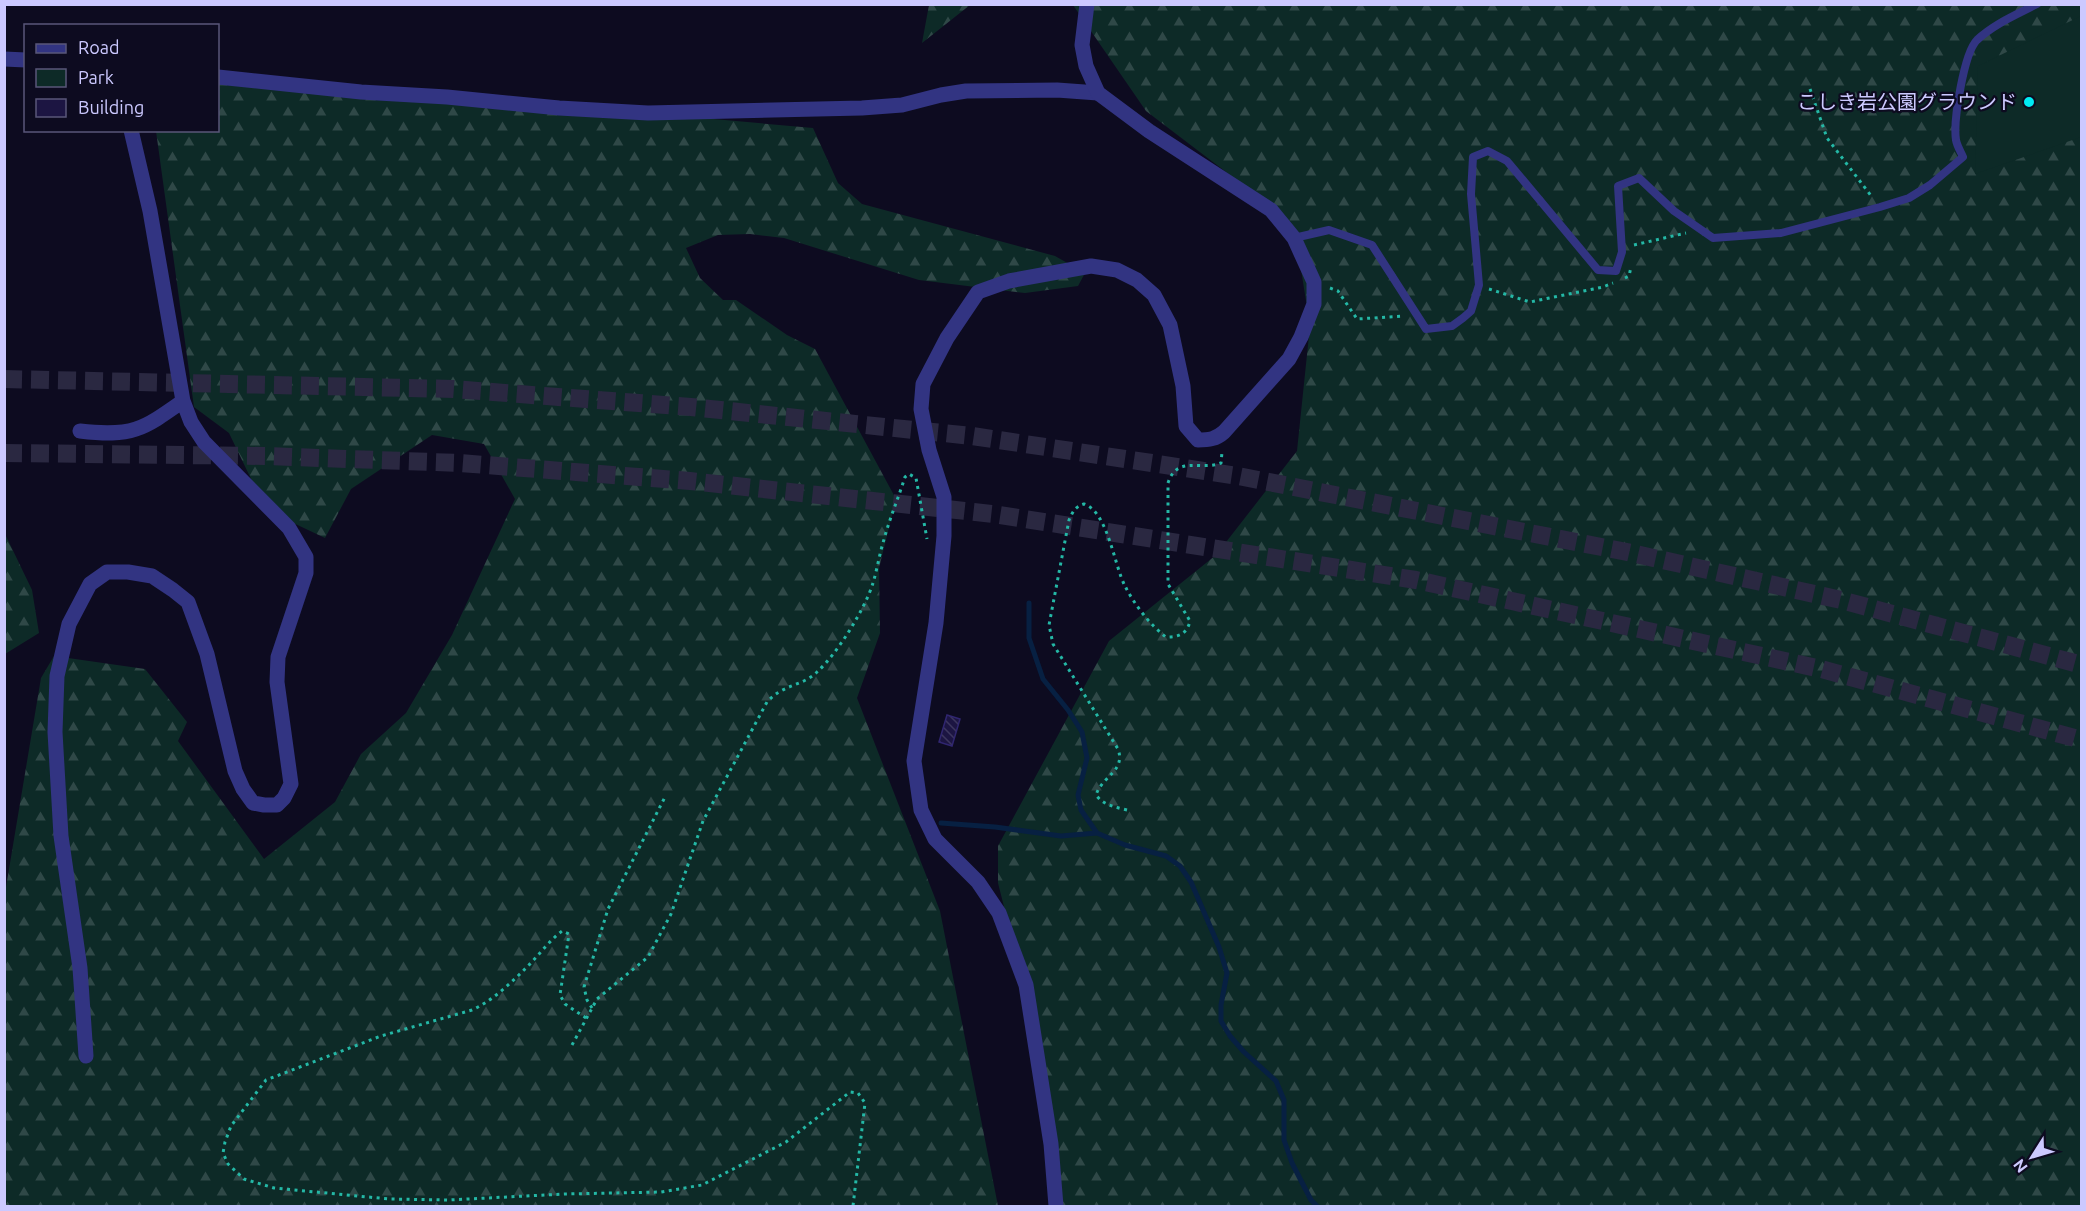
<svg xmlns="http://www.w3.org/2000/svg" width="2086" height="1211" viewBox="0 0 2086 1211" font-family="Ubuntu,'Noto Sans JP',sans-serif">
<defs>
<pattern id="forest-firs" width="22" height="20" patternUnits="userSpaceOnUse" patternTransform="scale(1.5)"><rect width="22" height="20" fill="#0d2a27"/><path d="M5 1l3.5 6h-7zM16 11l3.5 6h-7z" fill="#2f4847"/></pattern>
<pattern id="building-back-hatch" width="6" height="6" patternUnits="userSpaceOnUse" patternTransform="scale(1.5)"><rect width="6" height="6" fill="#1c1542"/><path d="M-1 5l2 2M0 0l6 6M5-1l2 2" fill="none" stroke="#3c365e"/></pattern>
</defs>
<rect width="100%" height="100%" fill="#0d0b20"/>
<!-- forest -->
<path fill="url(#forest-firs)" d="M 929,5 L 929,4 L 970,5 L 922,43 Z
M 1073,5 L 2081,5 L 2081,1206 L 1054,1206 L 1039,1044 L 998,883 L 998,846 L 1109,641 L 1216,555 L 1297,451 L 1310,326 L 1300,263 L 1272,207 L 1146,111 Z
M 231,76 L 813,128 L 838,183 L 862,204 L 1055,256 L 1085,273 L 1078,286 L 1025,293 L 919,280 L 784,238 L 750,234 L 718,235 L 686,248 L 700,278 L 723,300 L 736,300 L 787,335 L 815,349 L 896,499 L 879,568 L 880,633 L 857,698 L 940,911 L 998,1206 L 5,1206 L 4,899 L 41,678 L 54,656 L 145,669 L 187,722 L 178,741 L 264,859 L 335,802 L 361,754 L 406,713 L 452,635 L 515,499 L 484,444 L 432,435 L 351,489 L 325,538 L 266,510 L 229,433 L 194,407 L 156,131 L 218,130 L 218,79 Z
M 5,534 L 32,590 L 39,633 L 5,654 Z"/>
<!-- green -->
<path fill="#0d2a27" d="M 2081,16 L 2081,137 L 1975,174 L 1978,66 Z"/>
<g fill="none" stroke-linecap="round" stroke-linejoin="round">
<!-- stream -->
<path stroke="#072042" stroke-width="5" d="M 1029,603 L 1029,638 L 1043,679 L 1068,710 L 1082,732 L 1087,758 L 1078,795 L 1081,810 L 1097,833
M 941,823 L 995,827 L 1061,836 L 1097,833 L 1125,845 L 1166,856 L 1180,866 L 1191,882 L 1219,947 L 1227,973 L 1221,1005 L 1221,1021 L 1230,1036 L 1244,1052 L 1276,1081 L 1284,1100 L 1284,1140 L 1292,1163 L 1311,1200 L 1317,1206"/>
</g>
<!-- building -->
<path fill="url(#building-back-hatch)" stroke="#302670" stroke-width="1.5" d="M 947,715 L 960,719 L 952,746 L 939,742 Z"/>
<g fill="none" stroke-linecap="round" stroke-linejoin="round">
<!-- motorway-tunnel -->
<path stroke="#2a2841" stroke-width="18" stroke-dasharray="18 9" stroke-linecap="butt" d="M 4,379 L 453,389 L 691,407 L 972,436 L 1238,476 L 1627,552 L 1841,600 L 2082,665
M 4,453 L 266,456 L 460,463 L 690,481 L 993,514 L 1416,580 L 1821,669 L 2082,740"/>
<!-- path -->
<path stroke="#24b8a6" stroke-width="3" stroke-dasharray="3 4.5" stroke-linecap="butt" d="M 1810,89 L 1827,138 L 1872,197
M 1634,245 L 1686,233
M 1625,278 L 1629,276 L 1631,267
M 1330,288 L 1338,291 L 1357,319 L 1404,316
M 1489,289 L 1530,302 L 1603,287 L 1613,283
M 1127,810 C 1115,807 1103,805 1096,795 C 1102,776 1126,771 1118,749 L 1053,644 L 1049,625 L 1069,520 C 1073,511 1075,507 1084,504 C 1108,512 1114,565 1125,586 C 1134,604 1150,625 1166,637 C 1179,637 1187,634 1190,621 L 1168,584 L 1168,483 C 1177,455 1201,471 1221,463 L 1222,452
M 592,1008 L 587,1000 L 584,987 L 608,909 L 666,795
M 586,1018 L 565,1004 L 560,995 L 569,934 L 562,931 C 549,941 539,955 527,967 C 511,983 492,1001 472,1010 L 381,1036 L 266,1080 L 231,1126 L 225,1142 L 223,1153 L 228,1164 L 244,1179 L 274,1188 L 389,1199 L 449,1200 L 564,1194 L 661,1192 L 702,1185 L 786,1142 L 850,1092 L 858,1093 L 865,1103 L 853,1206
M 572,1045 L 597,999 L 648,957 L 671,914 L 703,821 L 767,702 C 783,684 803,686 817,672 C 837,654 865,609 873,583 C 877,570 879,556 883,543 C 889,520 898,499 905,477 L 909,474 L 916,478 L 927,539"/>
<!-- service -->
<path stroke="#323482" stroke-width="8" d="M 1294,238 L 1329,230 L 1372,245 L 1426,329 L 1452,326 L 1463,318 L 1471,311 L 1479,285 L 1471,194 L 1473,157 L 1488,151 L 1507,161 L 1598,270 L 1616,271 L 1622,252 L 1618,186 L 1639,178 L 1674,211 L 1713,238 L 1781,233 L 1880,207 L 1909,198 L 1930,185 L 1963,157 C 1961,152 1957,146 1956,140 C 1953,121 1964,53 1977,40 C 1994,24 2016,15 2037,4"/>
<!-- minor -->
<path stroke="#323482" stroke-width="15" d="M 4,59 L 26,60
M 218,77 L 361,92 L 447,97 L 559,108 L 648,113 L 862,108 L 902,105 L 941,95 L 966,91 L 1057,90 L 1098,93
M 80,431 C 132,437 142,430 183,401
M 86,1056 L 80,968 L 61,836 L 55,732 L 57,676 L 69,624 L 90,584 L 107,572 L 128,572 L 152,576 L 173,590 L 188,602 L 207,654 L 235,771 L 243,789 L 253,803 L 264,805 L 277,805 L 284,798 L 291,784 L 277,682 L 278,657 L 306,573 L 306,557 L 289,528 L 204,442 L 191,422 L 183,401 L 150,211 L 131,130"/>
<!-- tertiary -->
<path stroke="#323482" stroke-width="15" d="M 1056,1206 L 1051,1144 L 1026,985 L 999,913 L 978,882 L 935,839 L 921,810 L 914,761 L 936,623 L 944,536 L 944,497 L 929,450 L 921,409 L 923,384 L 947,338 L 978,292 L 1009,281 L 1091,266 L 1117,270 L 1137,280 L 1154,295 L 1170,325 L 1183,386 L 1186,426 L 1198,440 C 1209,440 1216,439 1224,432 L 1289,359 L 1301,337 L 1314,304 L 1314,282 L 1294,238 L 1271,210 L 1149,131 L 1098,93 L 1086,66 L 1082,45 L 1087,4"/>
</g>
<!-- markers -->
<circle fill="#00ebf4" stroke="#0d0b20" stroke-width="2" cx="2029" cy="102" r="6"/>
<g text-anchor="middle" stroke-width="4.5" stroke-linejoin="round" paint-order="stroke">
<!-- poi labels -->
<g font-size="20" fill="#ccc9ff" stroke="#0d0b20" text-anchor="end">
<text x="2017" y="109">こしき岩公園グラウンド</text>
</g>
</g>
<!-- border -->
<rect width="2086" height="1211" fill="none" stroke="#ccc9ff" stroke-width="12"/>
<!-- legend -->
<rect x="24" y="24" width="195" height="108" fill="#0d0b20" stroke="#595779" stroke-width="1.5"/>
<rect x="36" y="44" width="30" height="9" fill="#323482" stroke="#595779" stroke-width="1.5"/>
<text x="78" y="54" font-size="18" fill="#ccc9ff">Road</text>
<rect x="36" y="69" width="30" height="18" fill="#0d2a27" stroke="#595779" stroke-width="1.5"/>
<text x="78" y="84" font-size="18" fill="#ccc9ff">Park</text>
<rect x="36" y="99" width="30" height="18" fill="#1c1542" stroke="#595779" stroke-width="1.5"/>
<text x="78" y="114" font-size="18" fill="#ccc9ff">Building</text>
<!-- north arrow -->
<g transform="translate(2032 1157) rotate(233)" stroke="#0d0b20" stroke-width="4.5" paint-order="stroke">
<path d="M0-4.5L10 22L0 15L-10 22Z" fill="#ccc9ff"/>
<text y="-9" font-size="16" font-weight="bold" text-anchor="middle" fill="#ccc9ff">N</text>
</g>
</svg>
